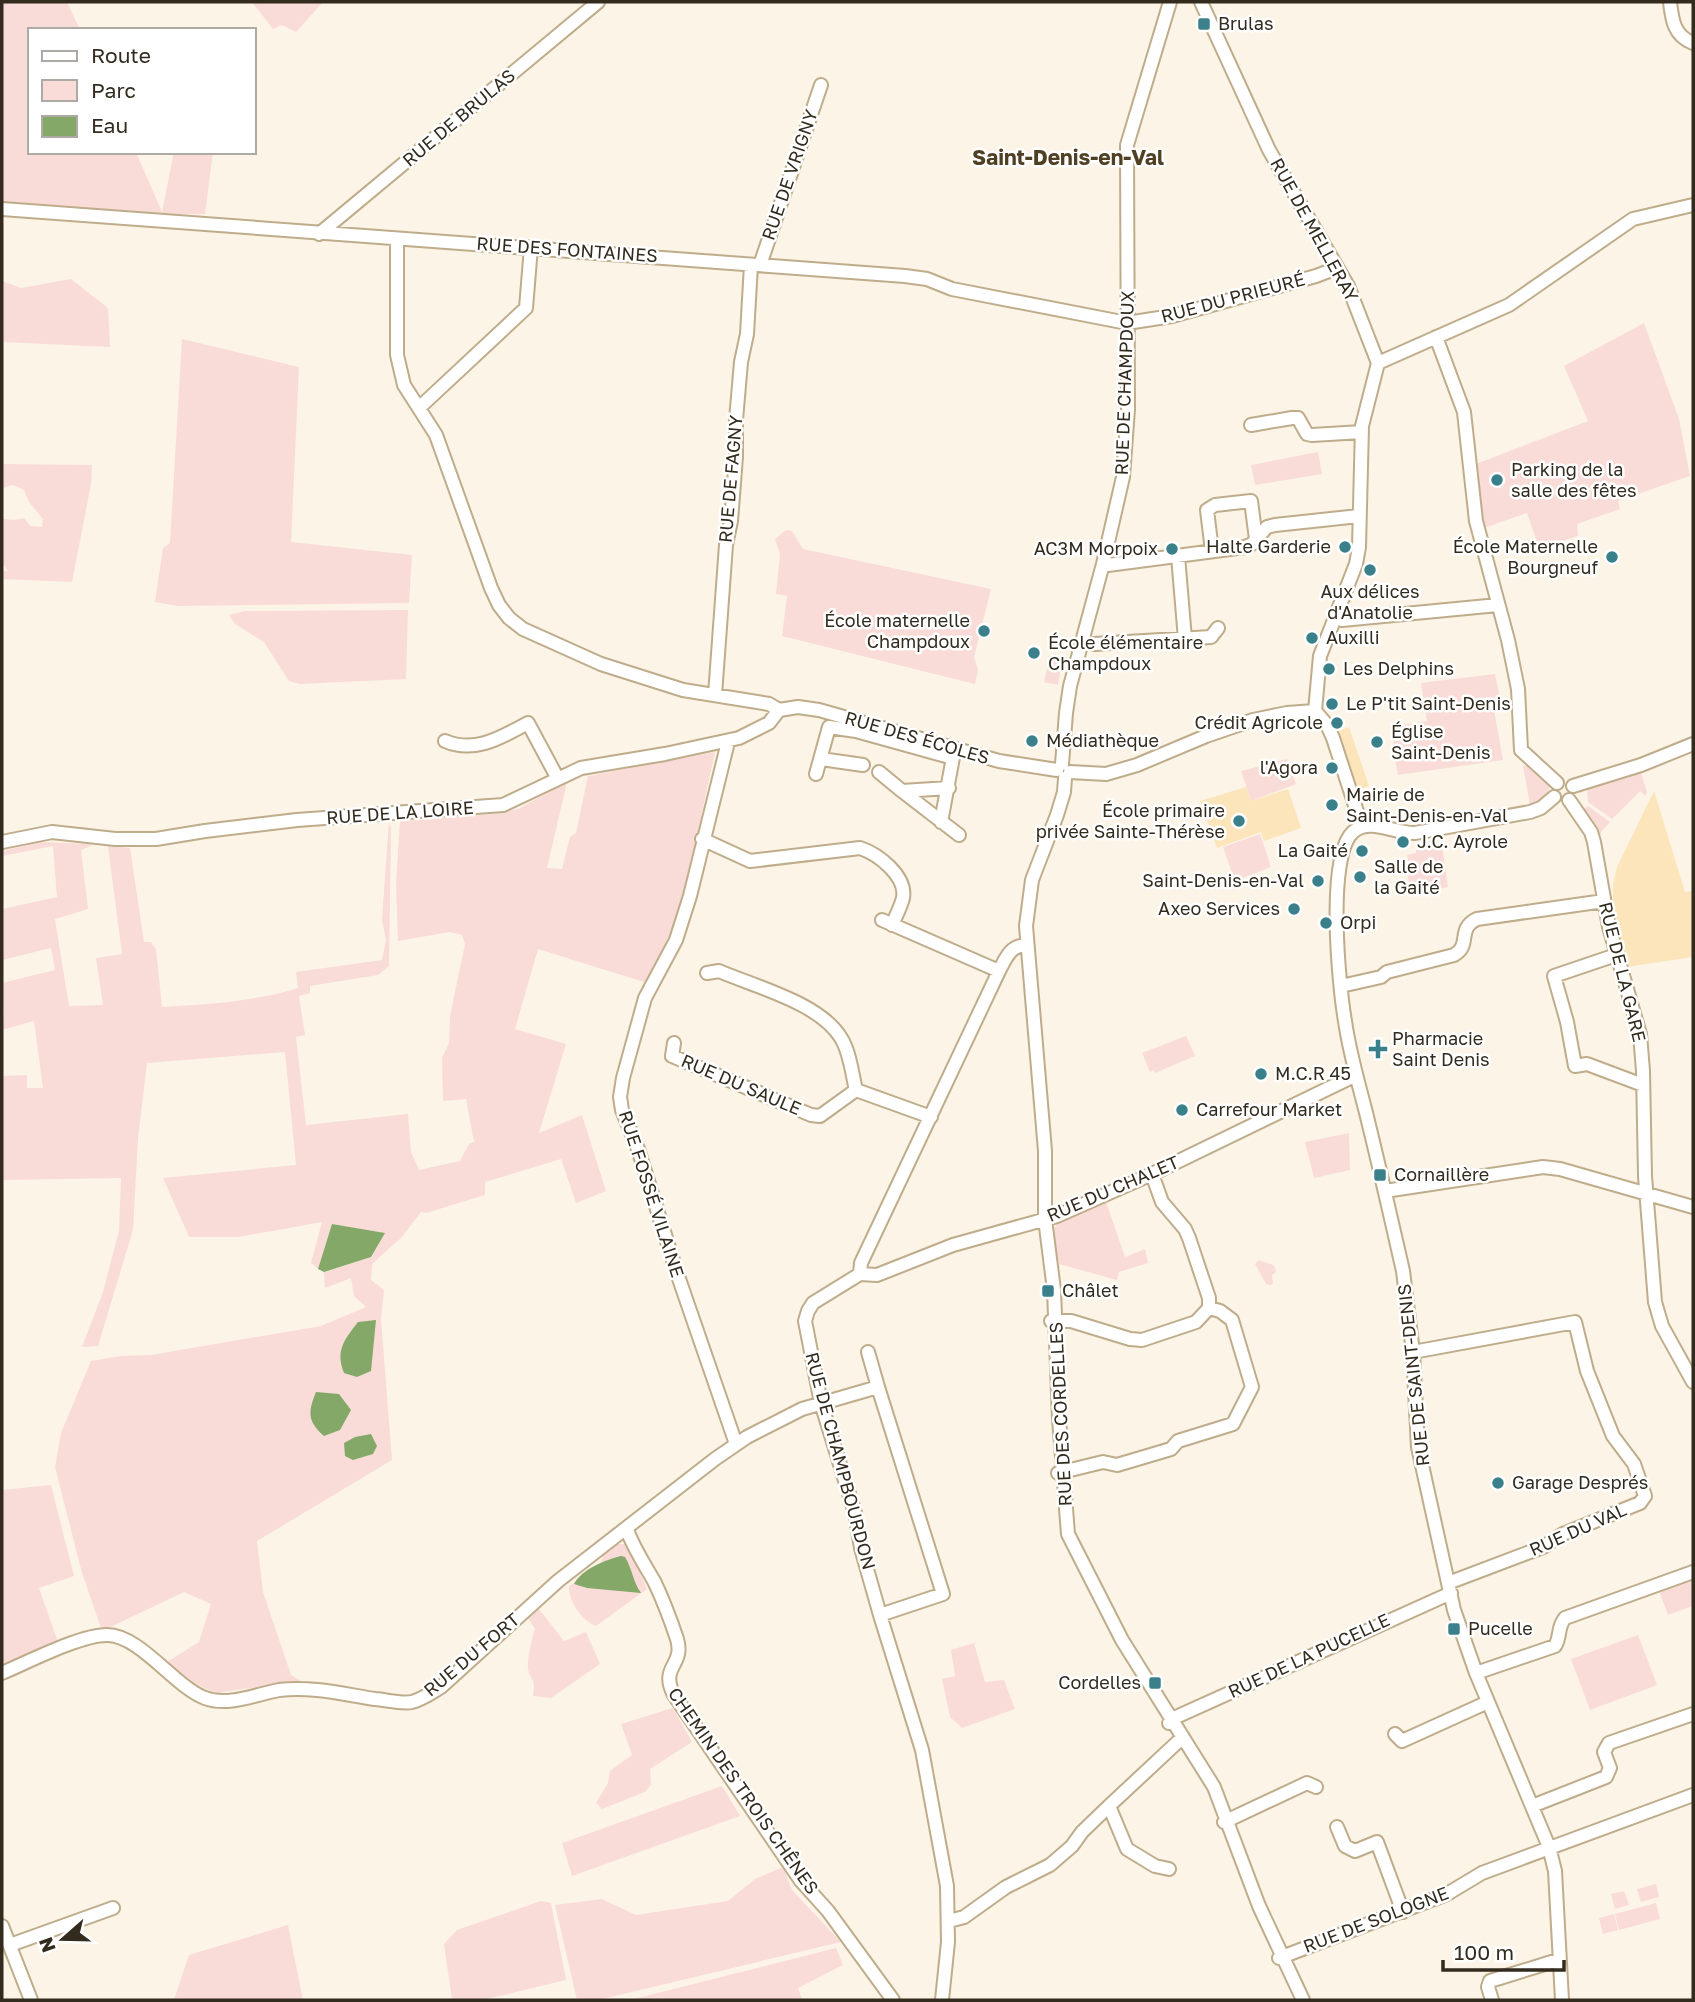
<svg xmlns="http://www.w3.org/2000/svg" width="1695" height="2002" viewBox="0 0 1695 2002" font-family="'Golos Text',sans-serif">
<rect width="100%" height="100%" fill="#fcf4e6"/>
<!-- built -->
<path fill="#fce5bb" d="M 1349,727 L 1369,786 L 1346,794 L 1325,735 Z
M 1246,787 L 1251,801 L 1288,789 L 1301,828 L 1264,841 L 1261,832 L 1217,848 L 1200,801 Z
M 1654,791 L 1685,892 L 1693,891 L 1693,957 L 1626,967 L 1613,919 L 1613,885 L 1617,867 Z"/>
<!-- green -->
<path fill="#f9dcd7" d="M 2,2 L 67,2 L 80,30 L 30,30 L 30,152 L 136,152 L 162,212 L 174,152 L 213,152 L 205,214 L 162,214 L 2,202 Z
M 252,2 L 323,2 L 296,32 L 282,25 L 273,29 Z
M 71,279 L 108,308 L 110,347 L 2,342 L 2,281 L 21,288 Z
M 1644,323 L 1679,419 L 1690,476 L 1618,501 L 1620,509 L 1577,524 L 1578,536 L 1539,548 L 1527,513 L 1484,528 L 1476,464 L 1588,421 L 1564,366 Z
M 182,339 L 299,367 L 291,542 L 412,555 L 409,603 L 178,606 L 155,602 L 163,548 L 170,543 Z
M 1318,452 L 1322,474 L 1255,485 L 1251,465 Z
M 2,464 L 92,465 L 91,484 L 72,582 L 2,579 L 2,571 L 7,571 L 5,566 L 2,565 L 3,519 L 14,520 L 24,518 L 30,526 L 42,527 L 43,519 L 29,502 L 24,490 L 13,485 L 2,488 Z
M 786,530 L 792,531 L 803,549 L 991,589 L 974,657 L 978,670 L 975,684 L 782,636 L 787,596 L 776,594 L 780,554 L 775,539 Z
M 408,610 L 406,679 L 300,684 L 289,681 L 264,642 L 235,624 L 229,615 L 245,611 Z
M 1049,659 L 1062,662 L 1058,685 L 1044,682 Z
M 1495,674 L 1502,709 L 1494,710 L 1503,760 L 1398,775 L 1394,755 L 1396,752 L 1390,727 L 1427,721 L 1421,683 Z
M 715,752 L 681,909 L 647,983 L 538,949 L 515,1029 L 566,1044 L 539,1133 L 582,1115 L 606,1191 L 576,1203 L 561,1159 L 485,1182 L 485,1195 L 426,1213 L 421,1212 L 402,1237 L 372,1264 L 371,1280 L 384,1290 L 381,1319 L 392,1460 L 257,1541 L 263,1592 L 291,1675 L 301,1681 L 216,1693 L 196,1684 L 167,1662 L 199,1642 L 211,1604 L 184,1592 L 102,1631 L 82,1573 L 55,1467 L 61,1433 L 91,1361 L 121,1356 L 151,1355 L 321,1326 L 366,1307 L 354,1296 L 351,1278 L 325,1288 L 324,1272 L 371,1257 L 384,1233 L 332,1224 L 318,1269 L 311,1263 L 322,1222 L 238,1237 L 189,1237 L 163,1178 L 296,1165 L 285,1052 L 147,1063 L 138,1138 L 133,1230 L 98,1346 L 82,1347 L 103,1292 L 119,1231 L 121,1178 L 2,1180 L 2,1076 L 27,1075 L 27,1088 L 43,1088 L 34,1021 L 2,1030 L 4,1011 L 2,983 L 55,970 L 51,948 L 2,960 L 2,909 L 57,897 L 53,846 L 2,856 L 2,851 L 40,842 L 91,844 L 91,846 L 81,850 L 88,909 L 55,919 L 69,1006 L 103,1005 L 96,958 L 122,954 L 108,846 L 130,848 L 144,942 L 151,942 L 156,949 L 162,1007 C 210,1004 252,1002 298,988 L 296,972 L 382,960 L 386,940 L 382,920 L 389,821 L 391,828 L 389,966 L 378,975 L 310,986 L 310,993 L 299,996 L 305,1035 L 296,1037 L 306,1125 L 408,1114 L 411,1152 L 419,1170 L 460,1161 L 469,1144 L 474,1142 L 466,1099 L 443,1101 L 442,1058 L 449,1043 L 450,1016 L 465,944 L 462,935 L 450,932 L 398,941 L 396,884 L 400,821 L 494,814 L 518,809 L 567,782 L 547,868 L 562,869 L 570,837 L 576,833 L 588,776 Z
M 1287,759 L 1296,784 L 1251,801 L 1241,771 Z
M 1528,765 C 1534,769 1542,774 1547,780 C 1555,792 1540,803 1530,805 L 1523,766 Z
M 1638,772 L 1641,773 L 1647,792 L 1645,796 L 1640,791 L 1612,819 L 1588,802 L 1587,788 Z
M 1588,806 L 1610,822 L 1601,832 L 1599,842 L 1583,809 Z
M 1260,834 L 1271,867 L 1235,881 L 1223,847 Z
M 1442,846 L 1448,887 L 1413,895 L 1405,867 L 1409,865 L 1407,855 L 1416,853 L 1416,850 Z
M 1186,1036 L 1195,1056 L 1155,1073 L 1154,1070 L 1150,1072 L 1142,1053 Z
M 1349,1133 L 1350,1170 L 1314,1178 L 1305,1142 Z
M 1106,1202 L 1125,1257 L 1145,1249 L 1148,1263 L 1119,1272 L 1117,1280 L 1059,1264 L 1053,1230 L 1057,1224 Z
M 1259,1260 C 1267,1264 1275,1262 1276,1272 L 1272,1275 L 1273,1283 L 1271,1285 L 1266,1284 L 1255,1264 Z
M 51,1485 L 74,1576 L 39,1588 L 59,1645 L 2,1669 L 2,1490 Z
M 613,1544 L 627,1544 L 647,1589 L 596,1626 C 581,1620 569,1602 569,1586 L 599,1568 L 604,1552 Z
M 1693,1579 L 1693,1606 L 1668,1615 L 1659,1591 Z
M 539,1609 L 564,1641 L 586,1632 L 600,1664 L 551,1698 L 533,1696 C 536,1675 531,1683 528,1669 C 527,1661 532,1636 535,1629 L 528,1618 Z
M 1638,1635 L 1657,1685 L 1590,1710 L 1571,1659 Z
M 974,1643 L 985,1682 L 1004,1680 L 1015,1709 L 962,1728 L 950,1717 L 942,1679 L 955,1676 L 951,1650 Z
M 673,1708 L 692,1742 L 650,1769 L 651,1785 L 645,1792 L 602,1809 L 596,1803 L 608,1783 L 610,1771 L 632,1755 L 621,1724 Z
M 722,1786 L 740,1816 L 572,1876 L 562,1843 Z
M 783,1867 L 792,1890 L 841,1942 L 598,2000 L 577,2000 L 555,1905 L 602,1899 L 636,1915 L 728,1901 L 755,1879 Z
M 1656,1884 L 1659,1897 L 1641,1902 L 1637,1889 Z
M 1624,1891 L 1629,1905 L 1615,1909 L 1611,1894 Z
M 541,1901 L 551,1903 L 566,1980 L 483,2000 L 452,2000 L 444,1944 L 457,1930 Z
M 1656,1903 L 1660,1919 L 1619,1930 L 1615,1914 Z
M 1614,1914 L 1618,1930 L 1603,1934 L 1599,1918 Z
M 288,1925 L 303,2000 L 174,2000 L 189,1955 Z
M 836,1948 L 843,1965 L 798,1988 L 802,2000 L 630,2000 Z"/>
<!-- water -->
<path fill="#83a867" d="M 332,1224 L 385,1233 L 371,1257 L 324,1272 L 318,1269 Z
M 376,1320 L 371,1371 L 357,1377 L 344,1373 C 335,1351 344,1340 358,1322 Z
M 316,1392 L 339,1394 L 351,1410 L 340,1430 L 324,1436 C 307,1421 308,1412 316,1392 Z
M 371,1434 L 377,1446 L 373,1454 L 353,1460 L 345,1456 L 344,1443 L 355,1437 Z
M 621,1556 L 625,1557 C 632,1568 633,1582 641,1593 L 587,1588 L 574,1584 C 582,1569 605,1560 621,1556 Z"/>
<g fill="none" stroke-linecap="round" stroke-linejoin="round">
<defs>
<path id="minor" d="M 1201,2 L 1269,150 L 1348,286 L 1378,363 L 1362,426 L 1359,547 L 1356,564 L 1320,656 L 1315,711
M 1670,2 C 1672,20 1674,36 1693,43
M 2,209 L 905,276 L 927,279 L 952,289 L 1127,323 L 1172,316 L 1316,276 L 1337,268
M 319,234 L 598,2
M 397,239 L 397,355 L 404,385 L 436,435 L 491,588 L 499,605 L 509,618 L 523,629 L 601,664 L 683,690 L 769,704 L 779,710
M 760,265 L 821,85
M 1436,337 L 1464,412 L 1476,521 L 1508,640 L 1518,689 L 1521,750 L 1557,783
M 1378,363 L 1509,305 L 1633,219 L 1693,205
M 420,407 L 526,308 L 531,247
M 1251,425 L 1292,418 L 1298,418 L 1307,434 L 1312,435 L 1362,432
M 1256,539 L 1267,527 L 1275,525 L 1359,516
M 1178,556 L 1185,639
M 1103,564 L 1108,565 L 1245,547 L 1252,544 L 1256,539 L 1251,501 L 1215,505 L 1207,510 L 1212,551
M 1335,618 L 1342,620 L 1498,605
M 1083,641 L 1094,644 L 1211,637 L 1218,628
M 715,695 L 726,545 L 731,521 L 736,457 L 736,420 L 741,362 L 747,334 L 751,265
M 779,710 L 798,707 L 819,710 L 999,761 L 1057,770
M 1315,711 L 1327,725 L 1333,738 L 1362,827
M 856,731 L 953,758
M 445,741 C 475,754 502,737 528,723 L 558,779
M 728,742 L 690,896 L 676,940 L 645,998 L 623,1078 L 620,1097 L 622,1110 L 638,1149 L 677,1273 L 736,1444
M 821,759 L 863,765
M 1062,764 L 1066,713 L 1070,686 L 1103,564 L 1123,477 L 1128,409 L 1127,145 L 1170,2
M 879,772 L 902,791
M 1070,772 L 1106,774 L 1137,765 L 1206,736 L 1253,720 L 1287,713 L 1315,711
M 816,774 L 829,727 L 856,731 L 858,725
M 1065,778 L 1064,792 L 1057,815 L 1032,880 L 1026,926 L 1045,1151 L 1045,1219 L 1054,1290 L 1059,1419 L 1068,1534 L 1122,1640 L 1214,1787 L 1259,1906 L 1303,2000
M 1573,786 L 1641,765 L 1693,744
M 949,788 L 902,791 L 959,835
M 1554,797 L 1541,808 L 1530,812 L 1415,833 C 1395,834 1370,817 1353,832 C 1326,856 1339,987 1345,1021 C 1350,1057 1361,1091 1369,1125 C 1381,1174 1392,1223 1403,1271 L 1413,1352 L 1418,1447 L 1454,1610 L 1476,1673 L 1549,1847 L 1555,1871 L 1562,2000
M 1569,800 L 1591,832 L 1594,842 L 1609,927 L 1640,1034 L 1643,1071 L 1645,1176 L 1655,1302 L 1662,1326 L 1693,1382
M 941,822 L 954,752
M 702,839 L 750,861 L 860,848 C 878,854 907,876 903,898 C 901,906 896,916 892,925
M 2,842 L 52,832 L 115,839 L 156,839 L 205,831 L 297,820 L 503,805 L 581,768 L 665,754 L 739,738 L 769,723 L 779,710
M 882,920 L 999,971
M 1616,955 L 1554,976 L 1567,1022 L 1575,1066 L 1587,1064 L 1643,1085
M 707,973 L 719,971 C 756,987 820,1003 841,1038 C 850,1052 852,1074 856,1090
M 1341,986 L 1381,977 L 1387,972 L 1454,955 C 1472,945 1456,929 1477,919 L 1604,901
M 674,1043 L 672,1056 L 811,1115 L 820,1116 L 856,1090 L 931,1117
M 1385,1191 L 1543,1167 L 1560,1169 L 1693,1207
M 860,1274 L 877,1275 L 953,1245 L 1057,1216 L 1152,1174 L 1356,1075
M 1051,1321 L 1071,1321 L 1130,1339 L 1142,1340 L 1196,1322 L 1209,1308 L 1209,1298 L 1189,1238 L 1185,1229 L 1162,1202 L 1152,1174
M 868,1352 L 878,1387
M 1413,1352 L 1575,1322 L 1587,1371 L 1613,1436 L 1634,1464 L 1645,1496 L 1640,1503 L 1563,1534 L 1543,1547 L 1448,1583
M 1058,1473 L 1103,1462 L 1117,1465 L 1171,1449 L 1178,1441 L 1233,1424 L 1252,1387 L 1232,1320 L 1220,1311 L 1209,1308
M 627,1530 C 634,1549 645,1565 655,1583 C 663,1600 671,1621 677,1639 C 685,1666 659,1666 674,1695 L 801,1881 L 828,1911 L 893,2000
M 2,1673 C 28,1662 80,1635 107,1635 C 140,1635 175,1687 205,1698 C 228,1707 257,1694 279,1690 C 311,1686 343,1694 375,1699 C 387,1700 401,1704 412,1702 C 423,1699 431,1693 441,1687 L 558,1581 L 715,1459 L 747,1437 L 802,1409 L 878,1387 L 943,1594 L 880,1615
M 1476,1673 L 1555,1646 C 1561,1637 1557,1627 1565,1618 L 1693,1572
M 1169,1723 L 1176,1717 L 1451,1593
M 1395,1734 L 1402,1741 L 1488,1702
M 1109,1806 L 1127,1849 L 1155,1866 L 1169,1869
M 1532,1806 L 1606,1777 L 1610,1768 L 1604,1752 L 1609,1743 L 1693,1714
M 1224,1822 L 1307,1783 L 1316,1787
M 1337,1827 L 1345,1846 L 1355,1851 L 1377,1842 L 1403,1912
M 949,1921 L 964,1917 L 1006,1887 L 1050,1865 L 1072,1846 L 1082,1832 L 1109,1806 L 1183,1737
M 2,1926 L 31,2000
M 10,1945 L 113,1908
M 1279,1958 L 1447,1894 L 1482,1873 L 1693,1795
M 942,2000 L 948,1942 L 947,1886 L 922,1750 L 880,1615 L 861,1548 L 855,1513 L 821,1403 L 805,1321 L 808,1311 L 813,1303 L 860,1274 L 861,1263 L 999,971 C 1006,958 1010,945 1027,945
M 1492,2000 L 1488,1987 L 1490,1981 L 1558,1960"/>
</defs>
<!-- minor casing -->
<use href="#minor" stroke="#bfac8b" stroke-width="16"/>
<!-- minor -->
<use href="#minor" stroke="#fff" stroke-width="12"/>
</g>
<!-- markers -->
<g fill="#3a808b" stroke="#fff" stroke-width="2.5">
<rect x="1197" y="17" width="14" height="14" rx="3.5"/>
<circle cx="1497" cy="480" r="7"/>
<circle cx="1345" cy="547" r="7"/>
<circle cx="1172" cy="549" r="7"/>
<circle cx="1612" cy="557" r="7"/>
<circle cx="1370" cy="570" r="7"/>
<circle cx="984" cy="631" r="7"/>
<circle cx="1312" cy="638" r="7"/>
<circle cx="1034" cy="653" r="7"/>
<circle cx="1329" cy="669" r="7"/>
<circle cx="1332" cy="704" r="7"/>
<circle cx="1337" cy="723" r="7"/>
<circle cx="1032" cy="741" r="7"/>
<circle cx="1377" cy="742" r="7"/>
<circle cx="1332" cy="768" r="7"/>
<circle cx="1332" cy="805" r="7"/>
<circle cx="1239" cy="821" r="7"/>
<circle cx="1403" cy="842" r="7"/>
<circle cx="1362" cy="851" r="7"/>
<circle cx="1360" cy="877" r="7"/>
<circle cx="1318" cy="881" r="7"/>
<circle cx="1294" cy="909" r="7"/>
<circle cx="1326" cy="923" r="7"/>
<path d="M1374.5 1038.5h7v7h7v7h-7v7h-7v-7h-7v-7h7z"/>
<circle cx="1261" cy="1074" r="7"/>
<circle cx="1182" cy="1110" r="7"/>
<rect x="1373" y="1168" width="14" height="14" rx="3.5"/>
<rect x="1041" y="1284" width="14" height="14" rx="3.5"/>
<circle cx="1498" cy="1483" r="7"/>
<rect x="1447" y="1622" width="14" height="14" rx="3.5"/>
<rect x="1148" y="1676" width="14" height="14" rx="3.5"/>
</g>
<g text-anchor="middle" stroke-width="5" stroke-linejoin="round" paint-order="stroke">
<!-- poi labels -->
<g font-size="18" fill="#322b1e" stroke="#fff" text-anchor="start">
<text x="1218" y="30">Brulas</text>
<text x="1511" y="476">Parking de la<tspan x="1511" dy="21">salle des fêtes</tspan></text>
<text x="1331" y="553" text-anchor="end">Halte Garderie</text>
<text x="1598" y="553" text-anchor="end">École Maternelle<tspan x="1598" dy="21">Bourgneuf</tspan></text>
<text x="1158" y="555" text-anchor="end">AC3M Morpoix</text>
<text x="1370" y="598" text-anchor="middle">Aux délices<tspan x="1370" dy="21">d'Anatolie</tspan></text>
<text x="970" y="627" text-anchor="end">École maternelle<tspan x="970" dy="21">Champdoux</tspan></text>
<text x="1326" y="644">Auxilli</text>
<text x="1048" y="649">École élémentaire<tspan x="1048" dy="21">Champdoux</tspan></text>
<text x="1343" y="675">Les Delphins</text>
<text x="1346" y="710">Le P'tit Saint-Denis</text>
<text x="1323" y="729" text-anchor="end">Crédit Agricole</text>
<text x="1391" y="738">Église<tspan x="1391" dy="21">Saint-Denis</tspan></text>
<text x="1046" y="747">Médiathèque</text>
<text x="1318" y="774" text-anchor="end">l'Agora</text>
<text x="1346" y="801">Mairie de<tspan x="1346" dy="21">Saint-Denis-en-Val</tspan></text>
<text x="1225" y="817" text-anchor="end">École primaire<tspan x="1225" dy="21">privée Sainte-Thérèse</tspan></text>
<text x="1417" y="848">J.C. Ayrole</text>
<text x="1348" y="857" text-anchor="end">La Gaité</text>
<text x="1374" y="873">Salle de<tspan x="1374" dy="21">la Gaité</tspan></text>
<text x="1304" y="887" text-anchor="end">Saint-Denis-en-Val</text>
<text x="1280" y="915" text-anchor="end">Axeo Services</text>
<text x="1340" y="929">Orpi</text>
<text x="1392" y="1045">Pharmacie<tspan x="1392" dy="21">Saint Denis</tspan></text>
<text x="1275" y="1080">M.C.R 45</text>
<text x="1196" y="1116">Carrefour Market</text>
<text x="1394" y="1181">Cornaillère</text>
<text x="1062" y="1297">Châlet</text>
<text x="1512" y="1489">Garage Després</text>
<text x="1468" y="1635">Pucelle</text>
<text x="1141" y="1689" text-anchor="end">Cordelles</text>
</g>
<!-- street labels -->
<g font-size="18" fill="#322b1e" stroke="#fff">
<text transform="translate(459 118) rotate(-40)" y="6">RUE DE BRULAS</text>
<text transform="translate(790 175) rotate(-71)" y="6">RUE DE VRIGNY</text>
<text transform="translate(1314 230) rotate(61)" y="6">RUE DE MELLERAY</text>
<text transform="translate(567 250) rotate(4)" y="6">RUE DES FONTAINES</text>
<text transform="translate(1233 298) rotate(-15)" y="6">RUE DU PRIEURÉ</text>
<text transform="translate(1125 383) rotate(-88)" y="6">RUE DE CHAMPDOUX</text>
<text transform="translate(731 479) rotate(-85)" y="6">RUE DE FAGNY</text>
<text transform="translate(917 738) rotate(16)" y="6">RUE DES ÉCOLES</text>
<text transform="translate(400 813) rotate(-4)" y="6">RUE DE LA LOIRE</text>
<text transform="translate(1622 972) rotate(76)" y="6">RUE DE LA GARE</text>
<text transform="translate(741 1085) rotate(23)" y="6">RUE DU SAULE</text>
<text transform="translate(1113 1189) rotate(-23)" y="6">RUE DU CHALET</text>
<text transform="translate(651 1194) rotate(72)" y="6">RUE FOSSÉ VILAINE</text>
<text transform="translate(1414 1375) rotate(-96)" y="6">RUE DE SAINT-DENIS</text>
<text transform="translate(1061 1414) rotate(-93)" y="6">RUE DES CORDELLES</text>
<text transform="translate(840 1461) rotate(75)" y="6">RUE DE CHAMPBOURDON</text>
<text transform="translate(1578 1530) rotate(-24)" y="6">RUE DU VAL</text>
<text transform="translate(472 1655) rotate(-40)" y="6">RUE DU FORT</text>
<text transform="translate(1309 1656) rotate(-25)" y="6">RUE DE LA PUCELLE</text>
<text transform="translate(743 1791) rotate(55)" y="6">CHEMIN DES TROIS CHÊNES</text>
<text transform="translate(1376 1920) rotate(-21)" y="6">RUE DE SOLOGNE</text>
</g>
<!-- quarter labels -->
<g font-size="21" font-weight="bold" fill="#504023" stroke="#fff">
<text x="1068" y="165">Saint-Denis-en-Val</text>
</g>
</g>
<!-- border -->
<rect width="1695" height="2002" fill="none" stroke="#322b1e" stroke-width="7"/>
<!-- legend -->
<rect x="28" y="28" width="228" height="126" fill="#ffffff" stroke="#adaaa5" stroke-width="2"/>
<rect x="42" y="51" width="35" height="10" fill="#ffffff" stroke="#adaaa5" stroke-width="2"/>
<text x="91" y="63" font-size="21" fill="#322b1e">Route</text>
<rect x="42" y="80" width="35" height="21" fill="#f9dcd7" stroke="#adaaa5" stroke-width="2"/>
<text x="91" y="98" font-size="21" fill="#322b1e">Parc</text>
<rect x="42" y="116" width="35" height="21" fill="#83a867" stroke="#adaaa5" stroke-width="2"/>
<text x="91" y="133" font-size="21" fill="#322b1e">Eau</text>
<!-- north arrow -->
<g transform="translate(63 1939) rotate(250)" stroke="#ffffff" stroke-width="5" paint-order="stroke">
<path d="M0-5L12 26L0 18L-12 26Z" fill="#322b1e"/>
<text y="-10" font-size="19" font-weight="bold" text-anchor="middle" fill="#322b1e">N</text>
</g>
<!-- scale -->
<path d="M1443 1960v10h121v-10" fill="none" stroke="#322b1e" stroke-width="3.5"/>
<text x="1454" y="1960" font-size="21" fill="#322b1e" stroke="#ffffff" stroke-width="5" paint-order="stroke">100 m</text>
</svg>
